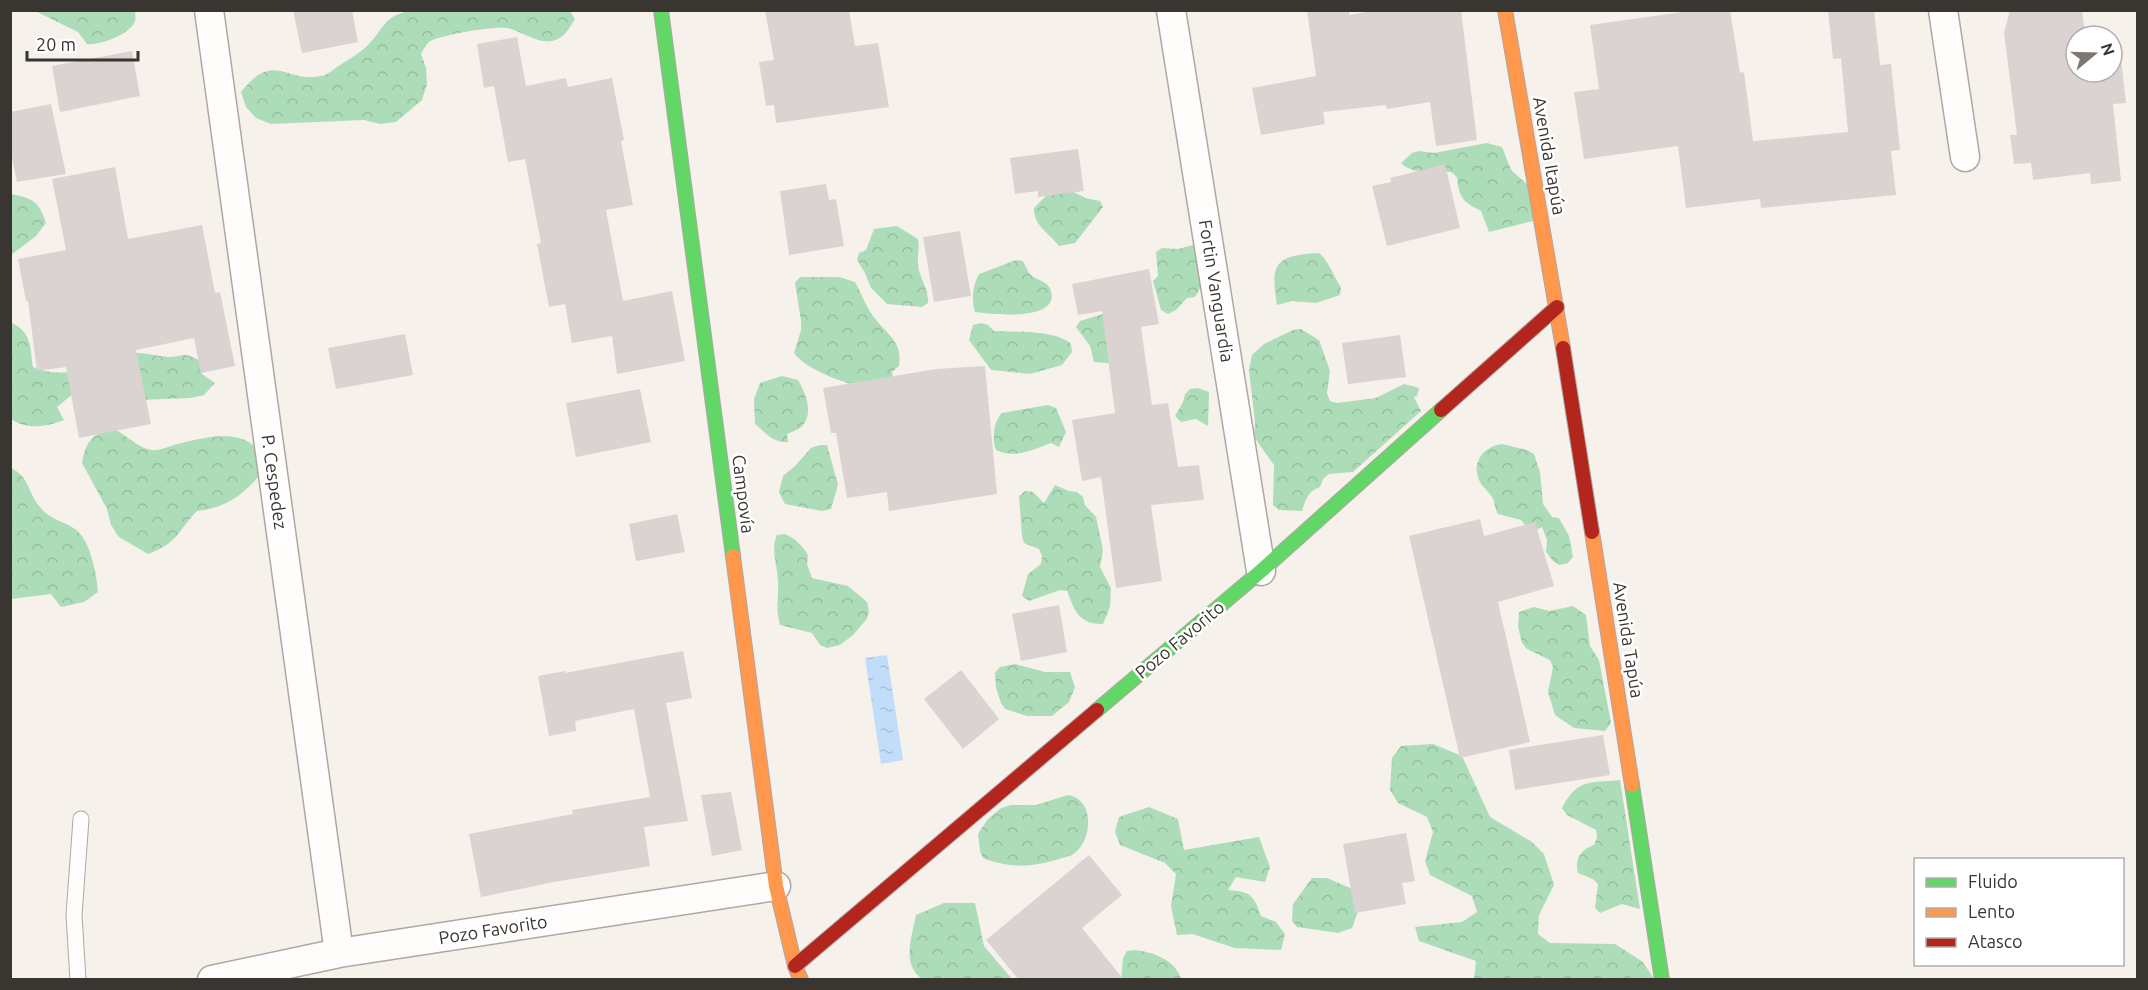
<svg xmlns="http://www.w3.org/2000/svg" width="2148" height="990" viewBox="0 0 2148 990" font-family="Ubuntu,sans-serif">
<defs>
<pattern id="forest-crowns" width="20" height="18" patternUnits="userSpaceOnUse" patternTransform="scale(1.5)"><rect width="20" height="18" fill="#acddb8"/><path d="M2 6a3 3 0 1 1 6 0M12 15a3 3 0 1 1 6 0" fill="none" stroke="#95be9e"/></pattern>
<pattern id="water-ripples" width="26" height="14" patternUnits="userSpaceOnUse" patternTransform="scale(1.5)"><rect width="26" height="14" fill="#c0ddf9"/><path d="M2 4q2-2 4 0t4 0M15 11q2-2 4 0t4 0" fill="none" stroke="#a6bed6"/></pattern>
</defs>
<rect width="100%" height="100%" fill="#f7f1eb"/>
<!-- forest -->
<path fill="url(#forest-crowns)" d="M 413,10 L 570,11 L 575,19 C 570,27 564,39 552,41 C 537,44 522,31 507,28 C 495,26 438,35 429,42 C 426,45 423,50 421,54 L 426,68 L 427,84 L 422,100 L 396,122 L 380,124 L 364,120 L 271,124 L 256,118 L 246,107 L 241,92 C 276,48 286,86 325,75 C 330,73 335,68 340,65 C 349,59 360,53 367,46 C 386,27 382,16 413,10 Z
M 35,11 L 135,11 C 135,14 136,17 135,21 C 131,34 99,46 87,44 L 78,32 Z
M 1487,143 L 1502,147 L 1511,170 L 1535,191 L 1533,221 L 1489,232 L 1481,211 C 1463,202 1459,198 1457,177 L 1451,172 C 1436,171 1412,175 1401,163 L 1412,153 L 1419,151 L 1434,153 Z
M 1063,186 L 1085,198 L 1100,201 L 1103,207 L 1075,243 L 1059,246 C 1049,233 1033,225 1034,208 L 1045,197 L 1048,189 Z
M 11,194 C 32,198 39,201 46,223 L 36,236 L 11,255 Z
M 897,226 L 918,239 C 920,248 917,255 918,264 C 919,278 929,289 928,303 L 922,307 L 887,304 L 871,288 L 865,273 L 857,260 L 859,253 L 866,250 L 874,229 Z
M 1193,245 L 1201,250 L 1203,283 L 1195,297 L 1187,298 L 1176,310 L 1168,314 L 1161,310 L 1153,281 L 1158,276 L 1156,252 L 1162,248 L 1178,249 Z
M 1319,253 C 1329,261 1333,276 1341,287 L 1340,295 L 1316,303 L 1292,301 L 1277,305 C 1270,264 1275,255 1319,253 Z
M 1016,260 L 1023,261 C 1025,265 1027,270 1030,274 C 1036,281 1048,280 1051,291 C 1060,322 990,314 975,312 C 971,300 973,285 979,274 Z
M 800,277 L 839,277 L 855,282 C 861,293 866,306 873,316 C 886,334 903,341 899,366 L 892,372 L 893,379 C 884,381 874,385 865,386 C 849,387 802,367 794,353 L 801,330 L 801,321 L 795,283 Z
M 1103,314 L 1115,369 L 1108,363 L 1094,362 L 1090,346 L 1076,327 L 1080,321 Z
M 10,322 C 32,332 30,346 33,367 C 72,383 90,360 127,354 C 141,351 154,356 168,357 C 185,357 180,351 199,360 L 202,374 L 215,383 L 204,395 L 190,398 L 139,400 L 80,388 L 57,407 L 64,420 C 47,427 26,430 11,419 Z
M 981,323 L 988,325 L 994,331 C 1014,332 1057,330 1071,344 L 1072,352 L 1062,365 L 1030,374 L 991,370 L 969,340 L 973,325 Z
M 1301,329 L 1319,340 L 1330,371 L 1327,393 L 1330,401 L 1337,403 L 1376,398 L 1404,384 L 1419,388 L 1417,396 L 1414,397 L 1421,411 L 1353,472 L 1329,474 L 1323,479 L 1320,487 C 1308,491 1306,499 1302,511 L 1279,510 L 1273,505 L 1274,465 L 1254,437 L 1255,422 L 1249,370 L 1252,355 L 1264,344 L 1293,330 Z
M 782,376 L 798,380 C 805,392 815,414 801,427 C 798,430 791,432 787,434 L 788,442 C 773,443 766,433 755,424 L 754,399 L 760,383 Z
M 1198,388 L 1209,392 L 1208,426 L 1196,419 L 1181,422 L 1175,416 L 1183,402 L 1185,394 L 1190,389 Z
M 1048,405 L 1056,408 L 1066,432 L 1059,447 L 1051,443 C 1032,450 1015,459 996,450 C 992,439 993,422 1002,413 Z
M 111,427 C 125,434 137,447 151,450 C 159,451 170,446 178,444 C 197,439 231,430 250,443 C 259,449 261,461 263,471 C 245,494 226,508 197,511 C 177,532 178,543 148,554 L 119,537 L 111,525 L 107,509 L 82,463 C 86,441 91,436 111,427 Z
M 1502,444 L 1527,450 L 1534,454 L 1540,472 L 1543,504 L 1552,517 L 1559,518 L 1569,536 L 1573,557 L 1568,563 L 1559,565 L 1553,561 L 1546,552 L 1547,540 L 1542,527 L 1531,532 L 1521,520 L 1498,514 C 1495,509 1495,506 1494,501 C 1492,494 1483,488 1480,482 C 1470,463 1484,446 1502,444 Z
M 820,445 L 827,445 L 838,485 L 831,509 L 822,511 L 785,504 L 779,492 L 783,476 L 795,466 L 811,448 Z
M 11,468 C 30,477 27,492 40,507 C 50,520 62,520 75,529 C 90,539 97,575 98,592 L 84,602 L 61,607 L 51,594 L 11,599 Z
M 1055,485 L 1069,491 L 1077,492 L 1083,497 L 1085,505 L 1096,517 L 1103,550 L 1100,567 L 1111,588 L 1110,607 L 1103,624 C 1078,624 1075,611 1067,591 L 1060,590 L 1029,601 L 1022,596 L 1028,574 L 1041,564 L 1042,556 L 1039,549 L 1024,543 L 1022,536 L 1019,496 L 1025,491 L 1033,492 L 1044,503 Z
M 785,534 C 795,538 803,546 808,555 L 807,564 L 812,578 L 848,586 L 867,602 L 869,612 L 866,620 L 853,635 L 840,645 L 827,648 L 820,645 L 812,633 L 780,625 C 775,606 779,600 778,582 C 778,567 770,549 777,535 Z
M 1573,606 L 1586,615 L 1590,646 L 1599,660 L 1611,723 L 1605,731 L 1574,728 L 1555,715 L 1548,692 L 1553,667 L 1550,660 L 1527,649 L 1522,643 L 1518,627 L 1519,612 L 1534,607 L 1549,611 Z
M 1015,664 L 1045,672 L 1070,672 L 1075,687 L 1072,695 L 1069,702 L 1052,716 L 1027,716 L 1005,709 L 1001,703 L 996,688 L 995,673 L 1000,667 Z
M 1433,744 L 1462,756 L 1490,817 L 1532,842 L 1544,854 L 1554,885 L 1539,915 L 1538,934 L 1550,943 L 1615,944 L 1643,962 L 1654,979 L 1474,979 L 1476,961 L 1419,941 L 1415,927 L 1462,922 L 1477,912 L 1472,896 L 1430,875 L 1425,861 L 1433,832 L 1427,817 L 1398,803 L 1390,790 L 1392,758 L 1401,746 Z
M 1620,780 L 1640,909 L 1622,904 L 1600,913 L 1595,908 L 1598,884 L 1593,879 L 1578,873 C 1574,860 1581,849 1594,845 L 1597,838 L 1596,830 L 1567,815 L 1562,808 C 1577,778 1591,783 1620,780 Z
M 1068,795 C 1094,799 1093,837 1076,852 C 1072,856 1065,857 1059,859 C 1033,867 1011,869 983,858 L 980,851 L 978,834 L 987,820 L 1001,808 L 1011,805 L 1036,805 Z
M 1149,807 L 1178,819 L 1184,850 L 1259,837 L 1270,867 L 1265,882 L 1236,877 L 1228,890 C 1251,892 1253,894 1261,916 L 1276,922 L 1285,934 L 1281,950 L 1235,948 L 1192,934 L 1177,935 L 1171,906 L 1176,874 L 1165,863 L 1120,845 L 1115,832 L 1119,817 Z
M 1312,878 L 1327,878 L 1357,891 L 1360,906 L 1352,928 L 1338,933 L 1297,927 L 1292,921 L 1293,904 Z
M 944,903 L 975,903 L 984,946 L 1012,979 L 922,979 C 901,964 912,937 916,915 Z
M 1135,950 C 1153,952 1176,960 1181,979 L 1121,980 L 1123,958 L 1127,951 Z"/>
<!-- water -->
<path fill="url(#water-ripples)" d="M 887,655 L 903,760 L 881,764 L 865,658 Z"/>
<!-- building -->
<path fill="#dad3d1" d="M 293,10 L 352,10 L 358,42 L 302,53 Z
M 765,10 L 849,10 L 855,46 L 878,43 L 889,107 L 776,123 L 774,105 L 766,106 L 759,62 L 774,60 Z
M 1307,10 L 1349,10 L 1349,15 L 1378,10 L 1461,10 L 1477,140 L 1436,146 L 1430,102 L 1387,109 L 1386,105 L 1323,112 L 1325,124 L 1261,135 L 1252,88 L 1316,76 Z
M 1697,10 L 1730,10 L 1740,73 L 1744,72 L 1753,141 L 1848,132 L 1841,58 L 1833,59 L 1828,10 L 1874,10 L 1880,65 L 1891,64 L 1900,150 L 1891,151 L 1896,195 L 1761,208 L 1760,199 L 1686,208 L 1678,146 L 1584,159 L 1574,92 L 1599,89 L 1590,25 Z
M 2010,10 L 2082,10 L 2085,36 L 2076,36 L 2076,72 L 2112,72 L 2112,42 L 2119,41 L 2126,103 L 2113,104 L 2121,181 L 2091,184 L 2090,173 L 2033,180 L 2031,163 L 2014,164 L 2010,135 L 2017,135 L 2004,33 Z
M 517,37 L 526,86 L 566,78 L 568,87 L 612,78 L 624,140 L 621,141 L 633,205 L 606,210 L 623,301 L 672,291 L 685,361 L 617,374 L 612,336 L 572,343 L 565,304 L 549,307 L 537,244 L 541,243 L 525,159 L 508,162 L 494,86 L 484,88 L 477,44 Z
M 132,51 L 140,96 L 60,112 L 52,66 Z
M 51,104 L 66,174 L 17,182 L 10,148 L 10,112 Z
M 1078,149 L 1084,191 L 1038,197 L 1038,191 L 1015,194 L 1010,158 Z
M 1445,164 L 1460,228 L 1387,246 L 1372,186 L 1391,182 L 1390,178 Z
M 115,167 L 128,239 L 202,225 L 215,293 L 220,292 L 235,366 L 201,373 L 194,338 L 136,350 L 151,424 L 79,438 L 66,367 L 37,371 L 28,301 L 26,301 L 18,259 L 66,250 L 52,179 Z
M 826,184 L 829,200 L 836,199 L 844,246 L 789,255 L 780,191 Z
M 960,231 L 971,296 L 934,302 L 923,237 Z
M 1149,269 L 1159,324 L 1141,327 L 1152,405 L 1168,403 L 1178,467 L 1199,465 L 1204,500 L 1151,505 L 1162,581 L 1116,588 L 1101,477 L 1082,481 L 1072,420 L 1115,413 L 1102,311 L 1078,315 L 1072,284 Z
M 405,334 L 413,375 L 336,389 L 328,348 Z
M 1400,335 L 1406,377 L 1348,384 L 1342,343 Z
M 985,366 L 997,494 L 889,511 L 887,492 L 847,498 L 836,433 L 831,433 L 823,388 L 936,369 Z
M 640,389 L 651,442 L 576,457 L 566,403 Z
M 677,514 L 685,552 L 636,561 L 629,524 Z
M 1480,519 L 1484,536 L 1535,522 L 1554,586 L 1498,602 L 1530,742 L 1460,758 L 1409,536 Z
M 1059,605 L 1067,652 L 1021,661 L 1012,614 Z
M 683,651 L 692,698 L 666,703 L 688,821 L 644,827 L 650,866 L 554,882 L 481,897 L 469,834 L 573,814 L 572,810 L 650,797 L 634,709 L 575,721 L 576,731 L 549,736 L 538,676 L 565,671 L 565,673 Z
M 961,670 L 999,719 L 963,749 L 924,699 Z
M 1603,735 L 1610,775 L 1515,790 L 1509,750 Z
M 731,792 L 742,850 L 712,856 L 701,795 Z
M 1406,833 L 1415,881 L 1402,883 L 1406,904 L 1355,913 L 1343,844 Z
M 1089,855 L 1122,895 L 1082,928 L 1124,980 L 1019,980 L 986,940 Z"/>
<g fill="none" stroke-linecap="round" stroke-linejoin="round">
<defs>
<path id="lane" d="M 78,980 L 74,915 L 81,819"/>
<path id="street" d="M 209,10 L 339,953
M 1171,10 L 1261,571
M 1943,10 L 1965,157
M 212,980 L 339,953 L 776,886"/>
<path id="fast" d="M 661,10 L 733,556
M 1097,710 L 1261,571 L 1441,410
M 1632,785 L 1662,980"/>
<path id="slow" d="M 1505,10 L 1563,348
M 1592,532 L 1632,785
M 733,556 L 776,886 L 795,966 L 801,980"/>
<path id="jam" d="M 1563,348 L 1592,532
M 1441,410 L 1557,307
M 795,966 L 1097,710"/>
</defs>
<!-- lane casing -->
<use href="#lane" stroke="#ada8a4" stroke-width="17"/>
<!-- street casing -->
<use href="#street" stroke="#ada8a4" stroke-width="31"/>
<!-- fast casing -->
<use href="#fast" stroke="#ada8a4" stroke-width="16"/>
<!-- slow casing -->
<use href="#slow" stroke="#ada8a4" stroke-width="16"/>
<!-- jam casing -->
<use href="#jam" stroke="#ada8a4" stroke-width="16"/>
<!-- lane -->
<use href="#lane" stroke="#fefdfc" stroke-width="15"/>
<!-- street -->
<use href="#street" stroke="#fefdfc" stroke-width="28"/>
<!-- fast -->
<use href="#fast" stroke="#63d668" stroke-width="14"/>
<!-- slow -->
<use href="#slow" stroke="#ff974d" stroke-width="14"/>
<!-- jam -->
<use href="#jam" stroke="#b3261e" stroke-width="14"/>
</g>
<g text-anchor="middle" stroke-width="5" stroke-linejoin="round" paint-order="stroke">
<!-- street labels -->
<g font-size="18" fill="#393530" stroke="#fff">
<text transform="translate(1549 156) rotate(80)" y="6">Avenida Itapúa</text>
<text transform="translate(1216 291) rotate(81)" y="6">Fortin Vanguardia</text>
<text transform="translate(274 482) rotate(82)" y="6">P. Cespedez</text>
<text transform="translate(743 494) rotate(83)" y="6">Campovía</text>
<text transform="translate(1180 640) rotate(-40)" y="6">Pozo Favorito</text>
<text transform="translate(1628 640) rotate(81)" y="6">Avenida Tapúa</text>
<text transform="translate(493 930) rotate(-9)" y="6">Pozo Favorito</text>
</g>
</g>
<!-- border -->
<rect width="2148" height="990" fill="none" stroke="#393530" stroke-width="24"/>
<!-- legend -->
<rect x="1914" y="858" width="210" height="108" fill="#ffffff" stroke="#b0aeac" stroke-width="1.5"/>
<rect x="1926" y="878" width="30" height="9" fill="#63d668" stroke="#b0aeac" stroke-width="1.5"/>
<text x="1968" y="888" font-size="18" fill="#393530">Fluido</text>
<rect x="1926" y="908" width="30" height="9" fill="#ff974d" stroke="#b0aeac" stroke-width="1.5"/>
<text x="1968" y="918" font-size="18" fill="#393530">Lento</text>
<rect x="1926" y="938" width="30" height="9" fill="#b3261e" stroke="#b0aeac" stroke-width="1.5"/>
<text x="1968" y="948" font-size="18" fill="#393530">Atasco</text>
<!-- north arrow -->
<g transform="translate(2094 54) rotate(71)"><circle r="28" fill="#ffffff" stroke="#b0aeac" stroke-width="1.5"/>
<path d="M0-4.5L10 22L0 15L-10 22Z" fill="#7c7771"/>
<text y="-9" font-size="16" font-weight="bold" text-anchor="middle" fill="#393530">N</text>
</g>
<!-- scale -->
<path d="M27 51v9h111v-9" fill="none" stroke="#393530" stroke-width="3"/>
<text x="36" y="51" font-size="18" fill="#393530" stroke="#ffffff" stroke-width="4.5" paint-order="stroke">20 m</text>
</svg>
